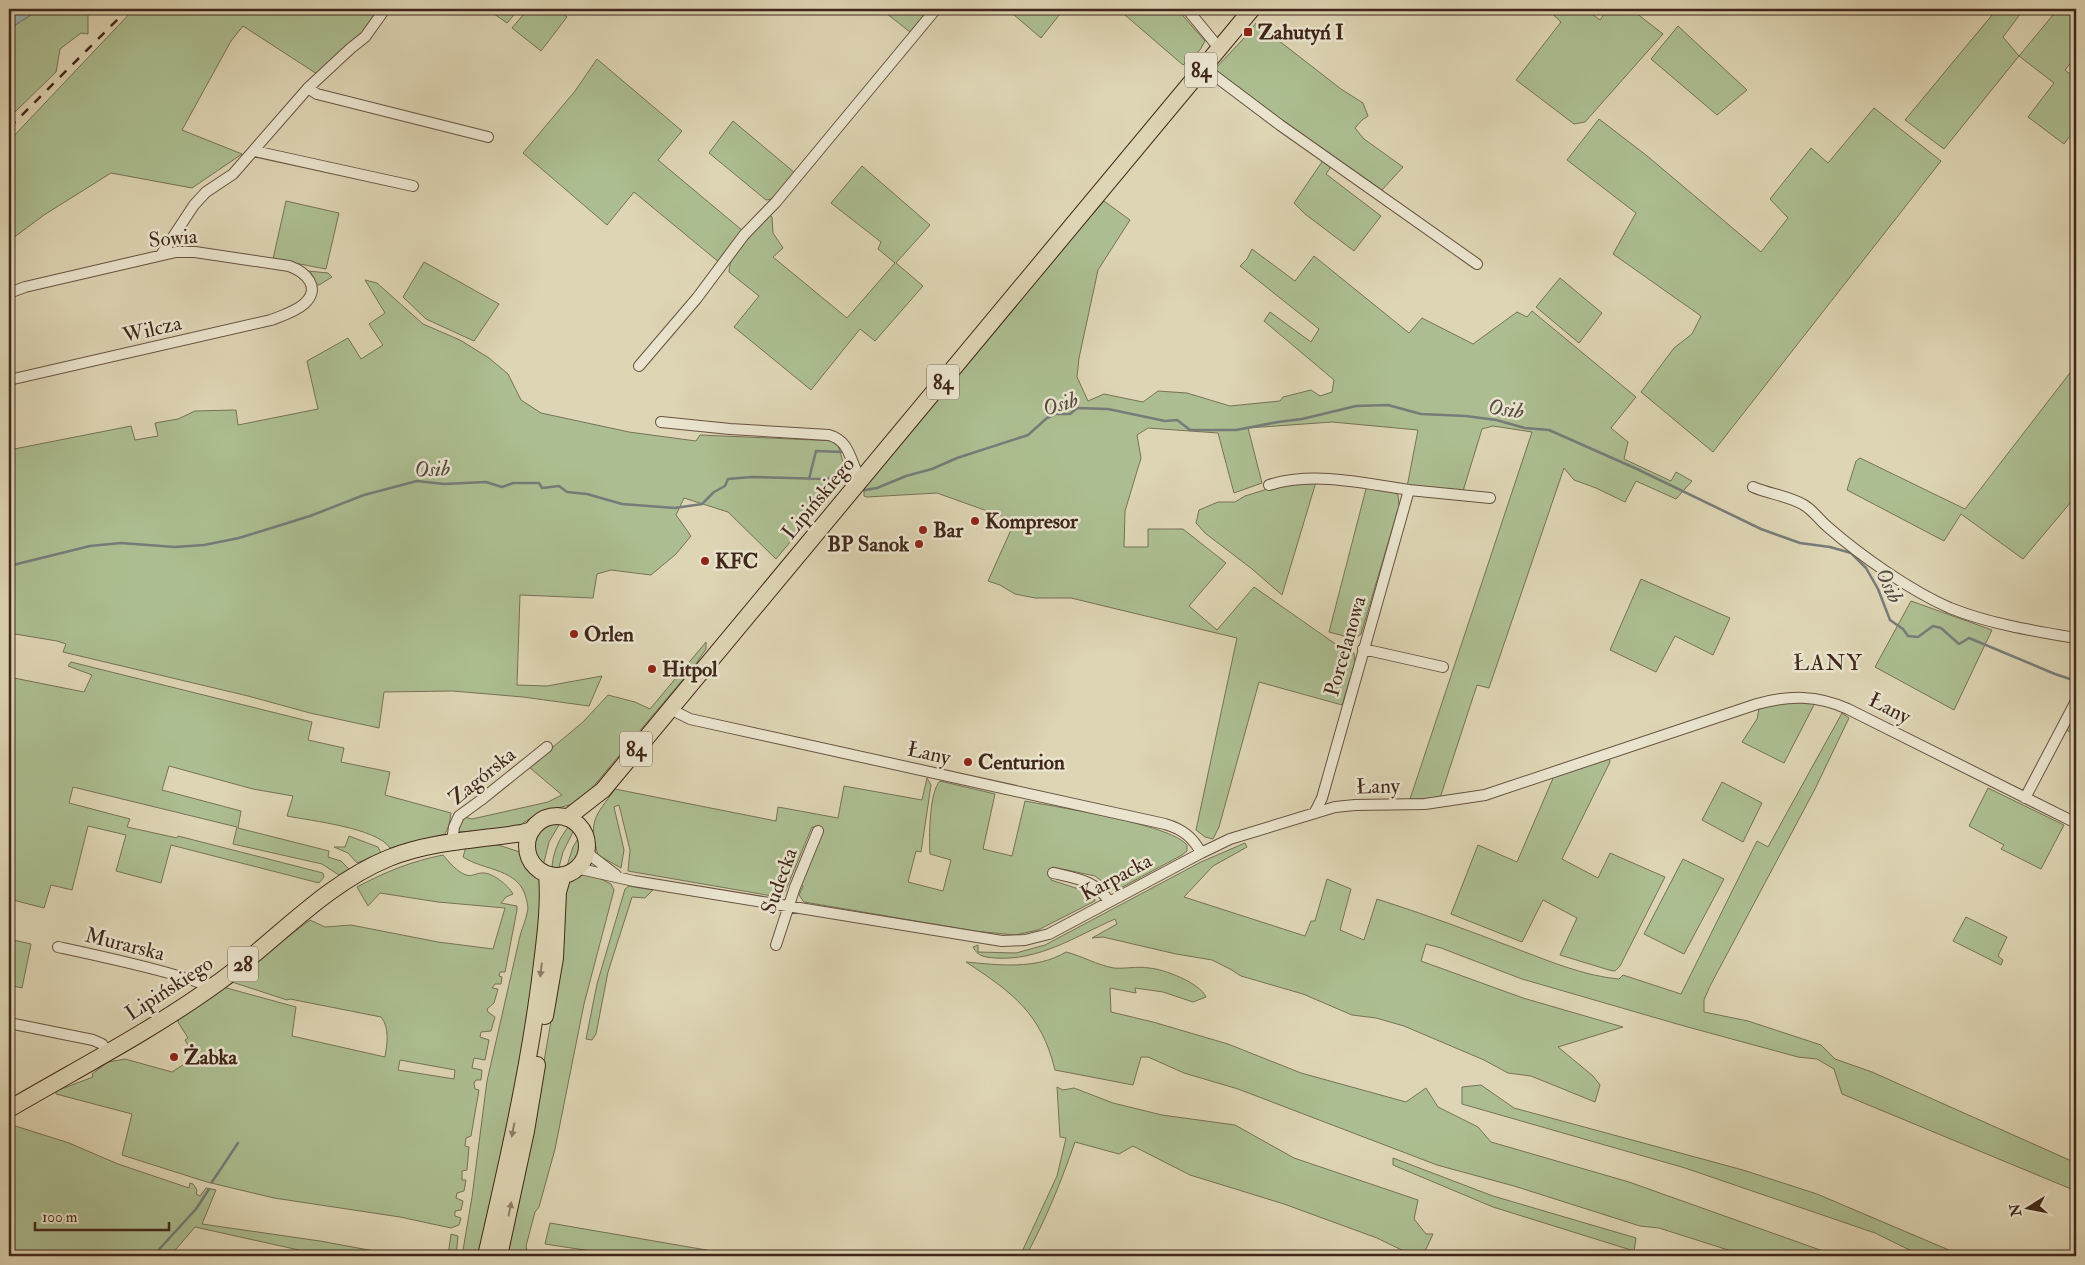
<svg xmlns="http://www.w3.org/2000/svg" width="2085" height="1265" viewBox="0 0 2085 1265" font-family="'IM FELL Double Pica',serif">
<rect width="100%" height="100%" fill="#ded5b4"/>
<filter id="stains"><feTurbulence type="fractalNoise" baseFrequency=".004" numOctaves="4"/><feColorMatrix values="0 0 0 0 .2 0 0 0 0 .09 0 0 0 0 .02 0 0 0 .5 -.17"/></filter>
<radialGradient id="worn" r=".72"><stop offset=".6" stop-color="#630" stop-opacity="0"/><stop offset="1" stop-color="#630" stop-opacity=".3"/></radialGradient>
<!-- green -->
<path fill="#acbe91" stroke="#767256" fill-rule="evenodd" d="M 40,9 L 88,9 L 88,34 L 81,33 L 60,49 L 56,72 L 15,112 L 9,115 L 9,29 Z
M 134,9 L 378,9 L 362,32 L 317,74 L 243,26 L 231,41 L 182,130 L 242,154 L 192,188 L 111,173 L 44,215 L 9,241 L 9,141 Z
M 487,9 L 519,9 L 507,23 Z
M 528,9 L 557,9 L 567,17 L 541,51 L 512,28 Z
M 881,9 L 923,9 L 927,12 L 910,32 Z
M 1007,9 L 1064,9 L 1041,38 Z
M 1118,9 L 1177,9 L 1205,41 L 1200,50 L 1183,65 Z
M 1547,9 L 1585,9 L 1600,20 L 1608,9 L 1631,9 L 1663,34 L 1585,122 L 1574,124 L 1516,80 L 1561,22 Z
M 1997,9 L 2024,9 L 2003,37 L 2019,56 L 2058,9 L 2076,9 L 2076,56 L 2065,70 L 2076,79 L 2076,128 L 2064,144 L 2028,117 L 2054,83 L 2019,56 L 1944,149 L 1905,120 Z
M 1256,23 L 1341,89 L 1363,103 L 1368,116 L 1362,120 L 1355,128 L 1364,139 L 1403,167 L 1382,190 L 1276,116 L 1214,70 L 1245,37 Z
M 1678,26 L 1747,90 L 1717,115 L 1651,59 Z
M 597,59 L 682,131 L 658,160 L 743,231 L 720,263 L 634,192 L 607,225 L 523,153 L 575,91 Z
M 1874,108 L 1941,161 L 1713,452 L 1641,392 L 1674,348 L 1692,334 L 1701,316 L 1613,254 L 1636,213 L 1567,160 L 1599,119 L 1646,155 L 1761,252 L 1788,218 L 1770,199 L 1811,148 L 1828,163 Z
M 733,121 L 795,173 L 774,199 L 766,200 L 709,153 Z
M 1324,159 L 1332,165 L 1326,174 L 1381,216 L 1354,251 L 1305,214 L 1294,203 Z
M 862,166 L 930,225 L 896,263 L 923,286 L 875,341 L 860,329 L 811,390 L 734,327 L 759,296 L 729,272 C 730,249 753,230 769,214 L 772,217 L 773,233 L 783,248 L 773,257 L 847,318 L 895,263 L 878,249 L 881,242 L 831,203 Z
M 286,201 L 339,213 L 326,269 L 273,259 Z
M 1104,201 L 1130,220 L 1098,270 L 1079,358 L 1077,377 L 1088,401 L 1104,394 L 1143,402 L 1158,391 L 1187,393 L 1230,406 L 1280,401 L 1283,397 L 1311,390 L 1320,396 L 1332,392 L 1334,380 L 1264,321 L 1270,312 L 1311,342 L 1319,329 L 1240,266 L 1247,259 L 1252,249 L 1295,281 L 1314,256 L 1409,333 L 1422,318 L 1473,344 L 1517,312 L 1527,317 L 1532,311 L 1636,397 L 1611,428 L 1628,442 L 1624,459 L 1671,481 L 1676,472 L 1692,481 L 1676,499 L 1636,481 L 1625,502 L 1596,488 L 1574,480 L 1564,468 L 1489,688 L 1477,685 L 1440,798 L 1410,799 L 1532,432 L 1493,426 L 1482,429 L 1463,491 L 1407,487 L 1418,430 L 1332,422 L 1248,428 L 1262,483 L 1234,493 L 1218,433 L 1148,428 L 1137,435 L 1141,458 L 1125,511 L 1124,547 L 1148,547 L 1148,529 L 1183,529 L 1226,563 L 1189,606 L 1217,630 L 1254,587 L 1334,643 L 1354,653 L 1355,662 L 1342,705 L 1259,682 L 1219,827 L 1213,839 L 1205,837 L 1196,830 L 1237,638 L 1071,598 L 1035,598 L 1015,594 L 1000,585 L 988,581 L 1015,521 L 937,493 L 867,497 L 864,496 L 864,486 L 1056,256 Z
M 424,262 L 499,304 L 474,341 L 426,319 L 403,297 Z
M 308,271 L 328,273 L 332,277 L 319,285 L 316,285 Z
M 1560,278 L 1602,313 L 1579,343 L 1536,307 Z
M 365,280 L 377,283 L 423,324 L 460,340 L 489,358 L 508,374 L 521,400 L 541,413 L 629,432 L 696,441 L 700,435 L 837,441 L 845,469 L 842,479 L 776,559 L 728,512 L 684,498 L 676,515 L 691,536 L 676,554 L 651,575 L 611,570 L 597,574 L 593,598 L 520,595 L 517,685 L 547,686 L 602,676 L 589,706 L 523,697 L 453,691 L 384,692 L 379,728 L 310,713 L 248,696 L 63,652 L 66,644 L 57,641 L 9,633 L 9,450 L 131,426 L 135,440 L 158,436 L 155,423 L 178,419 L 195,411 L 236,410 L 238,425 L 318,409 L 307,361 L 348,338 L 361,359 L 383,345 L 369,324 L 385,313 Z
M 2076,365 L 2076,496 L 2023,559 L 1961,514 L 1944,541 L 1847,490 L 1856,461 L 1860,458 L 1965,509 Z
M 1316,482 L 1282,595 L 1252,569 L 1205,533 L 1196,523 L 1199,510 L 1218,502 L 1235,502 L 1245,496 L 1287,483 Z
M 1367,485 L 1392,491 L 1398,495 L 1399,506 L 1361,634 L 1355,639 L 1329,632 Z
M 1641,579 L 1730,618 L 1713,655 L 1675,636 L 1656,672 L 1610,650 Z
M 1911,601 L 1992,630 L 1954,710 L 1875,667 Z
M 706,642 L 706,649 L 695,665 L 592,788 L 573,804 L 539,813 L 515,828 L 459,832 L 459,828 L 464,817 L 472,819 L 548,802 L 562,795 L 529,767 L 583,722 L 608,695 L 635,702 L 650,709 Z
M 71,662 L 312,722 L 308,740 L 344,748 L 341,762 L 390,772 L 385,795 L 451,813 L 449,825 L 445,834 L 390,848 C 377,828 312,821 287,816 L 293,796 L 253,789 L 169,766 L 162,790 L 241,811 L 238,828 L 329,851 L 328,857 L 341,861 L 349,869 L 339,875 L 322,864 L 233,844 L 237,827 L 73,787 L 69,803 L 130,819 L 127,827 L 177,838 L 178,836 L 323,873 L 324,877 L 319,883 L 171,845 L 161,883 L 116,871 L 126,835 L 88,826 L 72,890 L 51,885 L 44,908 L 9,899 L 9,677 L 84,692 L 92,675 L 68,666 Z
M 1785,701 L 1815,703 L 1784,763 L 1742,742 L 1757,719 L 1759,709 Z
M 2076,707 L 2076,735 L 2066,730 Z
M 1842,713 L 1849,718 L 1815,789 L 1710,986 L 1704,1000 L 1704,1012 L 1748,1021 L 1821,1045 L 1835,1059 L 1872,1072 L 2076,1163 L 2076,1191 L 1842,1094 L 1834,1069 L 1817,1059 L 1798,1057 L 1684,1026 L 1522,979 L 1441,948 L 1426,944 L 1421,961 L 1523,998 L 1623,1027 L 1558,1047 L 1593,1076 L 1600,1085 L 1595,1102 L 1531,1076 L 1508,1073 L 1484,1060 L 1404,1026 L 1376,1018 L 1352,1015 L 1303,994 L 1241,976 L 1230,969 L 1212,960 L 1176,954 L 1103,937 L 1092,938 L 1117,924 L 1115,919 C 1076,936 1040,961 995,958 C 985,957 978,957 973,947 L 978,945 L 978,952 L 1016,953 L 1045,945 L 1201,862 L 1245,843 L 1247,847 L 1213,866 L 1184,897 L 1305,936 L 1311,921 L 1315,921 L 1327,879 L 1351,889 L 1340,930 L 1364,940 L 1377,899 C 1424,914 1470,931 1517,949 C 1549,961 1584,976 1619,979 L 1623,975 L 1681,994 L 1757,841 L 1768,847 Z
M 1609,758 L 1610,762 L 1562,859 L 1598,878 L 1610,853 L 1665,877 L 1620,966 L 1615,971 L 1609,970 L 1560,955 L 1577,918 L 1543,900 L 1522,942 L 1451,914 L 1478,845 L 1517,862 L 1554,776 Z
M 927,778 L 931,785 L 921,852 L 916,851 L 908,882 L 943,891 L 951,860 L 930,854 C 929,839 929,792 940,781 L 995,794 L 983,849 L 1012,856 L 1025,801 C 1056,807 1170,824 1187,845 L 1187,851 L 1182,855 L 1117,890 L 1114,890 L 1095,876 L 1053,867 L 1051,880 L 1091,893 L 1094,895 L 1095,901 L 1038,930 L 1015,935 L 975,931 L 804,902 L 799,895 L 803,886 L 800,885 L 823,829 L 812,827 L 785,892 L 778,897 L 628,871 L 630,850 L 619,805 L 614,807 L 624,850 L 621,868 L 598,855 C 588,820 595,817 615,789 L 776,821 L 778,807 L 838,818 L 844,786 L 922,800 Z
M 1722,782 L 1762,803 L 1743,842 L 1702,820 Z
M 1988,788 L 2064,825 L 2041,869 L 2001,849 L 2004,845 L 1969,826 Z
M 551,823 L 560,823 L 549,842 L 543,866 C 528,852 531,830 551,823 Z
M 569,826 L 574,830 L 563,852 L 558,871 L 552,870 C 552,854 559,838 569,826 Z
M 349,836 L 378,847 L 381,853 L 357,863 L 348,853 L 334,847 L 345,847 Z
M 579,837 C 583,850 578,861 566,869 L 573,847 Z
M 484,845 L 498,845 L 520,852 L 531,868 L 541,877 L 545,886 L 525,1037 L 481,1256 L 462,1256 L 472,1197 L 487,1081 L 520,936 C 522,928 526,920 527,913 C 529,908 527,902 526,898 C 519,868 484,871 463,857 L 466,847 Z
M 443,855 C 450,863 456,871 466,875 C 472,877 476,873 482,873 C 492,872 508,885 513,894 L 506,897 L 501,903 L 517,906 L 517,910 L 505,972 L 500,972 L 499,976 L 502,977 L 501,984 L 495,984 L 492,988 L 498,989 L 494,1003 L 487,1009 L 488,1012 L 495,1017 L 491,1031 L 481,1032 L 480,1037 L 489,1040 L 485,1060 L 474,1058 L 472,1068 L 482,1070 L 481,1080 L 476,1080 L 474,1083 L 475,1089 L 479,1090 L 471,1136 L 466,1138 L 465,1146 L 469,1147 L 467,1170 L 462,1171 L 462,1180 L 466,1180 L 464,1191 L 457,1193 L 456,1198 L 463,1201 L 461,1210 L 455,1211 L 455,1216 L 461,1218 L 459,1225 L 451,1228 L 400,1217 L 274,1198 L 207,1182 L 122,1155 L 132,1114 L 56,1094 L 56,1091 L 93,1077 L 92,1074 L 108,1062 L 125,1059 L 172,1072 L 195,1057 L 185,1040 L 188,1038 L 178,1022 L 178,1018 L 223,987 L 296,1007 L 292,1036 L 385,1057 C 387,1044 390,1028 381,1017 L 290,999 L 287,1000 L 232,982 L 233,979 L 310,920 L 325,927 L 351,925 L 438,942 L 493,949 L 505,908 L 438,902 L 380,893 L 368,906 L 357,887 C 385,872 412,861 443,855 ZM 400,1060 L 455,1070 L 454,1079 L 398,1070 Z
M 1683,859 L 1724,879 L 1684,954 L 1644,934 Z
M 581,873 L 595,876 L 611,884 L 614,890 L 584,1004 L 555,1149 L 539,1207 L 535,1212 L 526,1246 L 527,1250 L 526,1256 L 505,1256 L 542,1073 L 556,992 L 561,911 L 569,879 Z
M 629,886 L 653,890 L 645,898 L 632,897 L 608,972 L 596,1034 L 592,1040 L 586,1039 L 597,984 L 625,889 Z
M 1966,917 L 2007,937 L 1998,956 L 2003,960 L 2001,965 L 1953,941 Z
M 9,939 L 31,944 L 22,988 L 9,985 Z
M 1066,952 C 1082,956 1097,965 1114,968 C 1125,969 1137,966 1149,968 C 1164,969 1200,983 1206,997 L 1193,1002 L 1163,992 L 1135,988 L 1136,993 L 1110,988 L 1111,1012 L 1153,1022 L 1228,1044 L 1301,1073 L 1406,1102 L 1426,1088 L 1438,1107 L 1478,1127 L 1491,1142 L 1629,1182 L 1837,1256 L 1747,1256 L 1659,1228 L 1640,1226 L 1514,1186 L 1437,1165 L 1238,1089 L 1184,1073 L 1148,1057 L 1141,1057 L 1133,1085 L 1055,1070 C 1041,1013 1013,993 966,962 C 999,965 1036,970 1066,952 Z
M 1481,1085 L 1514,1108 L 1743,1170 L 1817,1194 L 1963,1256 L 1922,1256 L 1875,1233 L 1685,1168 L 1462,1104 L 1462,1087 Z
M 1057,1087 L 1063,1090 L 1074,1088 L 1113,1103 L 1162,1115 L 1235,1125 L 1294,1158 L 1418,1200 L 1414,1219 L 1426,1234 L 1433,1234 L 1426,1249 L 1417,1256 L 1414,1256 L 1377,1238 L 1284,1204 L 1190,1175 L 1133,1146 L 1119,1154 L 1075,1142 C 1061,1182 1046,1219 1026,1256 L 1020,1256 L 1057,1176 L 1066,1138 L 1060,1137 Z
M 9,1124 L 69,1143 L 118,1164 L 189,1188 L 190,1183 L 193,1184 L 197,1190 L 196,1194 L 200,1196 L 206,1188 L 216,1190 L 202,1224 L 320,1241 L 401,1256 L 326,1256 L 195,1227 L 170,1256 L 9,1256 Z
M 1393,1158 L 1493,1196 L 1636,1238 L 1634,1251 L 1493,1207 L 1393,1165 Z
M 550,1223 L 741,1256 L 624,1256 L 545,1244 Z
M 451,1234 L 458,1236 L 456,1256 L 448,1256 Z"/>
<!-- water -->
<path fill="#9ab5b9" stroke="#767c79" d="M 9,9 L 40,9 L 9,29 Z"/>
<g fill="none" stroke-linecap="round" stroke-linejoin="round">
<!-- stream -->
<path stroke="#767c79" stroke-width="2.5" d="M 809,479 L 816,451 L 843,452
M 865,490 L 877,488 L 906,476 L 932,469 L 957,458 L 1028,435 L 1047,418 L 1056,414 L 1070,414 L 1077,408 L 1108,409 L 1165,421 L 1177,420 L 1190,430 L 1236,430 L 1278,422 L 1302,419 L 1356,406 L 1388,405 L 1421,414 L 1466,416 L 1496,420 L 1525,428 L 1549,430 L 1637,469 L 1761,529 L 1800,543 L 1830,547 L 1851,553 L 1866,568 L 1878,589 L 1890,620 L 1903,629 L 1908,636 L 1918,637 L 1933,626 L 1941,628 L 1959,644 L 1969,638 L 2055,674 L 2076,681
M 9,566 L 90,546 L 121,543 L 175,547 L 204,545 L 239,538 L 310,516 L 364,495 L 417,481 L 444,484 L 486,482 L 502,487 L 513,483 L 539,483 L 542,488 L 559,486 L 567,492 L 587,494 L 622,504 L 675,508 L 702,504 L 714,492 L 725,486 L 728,479 L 751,477 L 827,479 L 843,473 L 849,475
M 212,1182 L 238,1143
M 153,1256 L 196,1209 L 209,1189"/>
<defs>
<path id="street" d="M 1187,9 L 1219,48
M 1203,67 L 1280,125 L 1477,264
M 308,88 L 317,94 L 488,137
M 254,151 L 413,186
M 161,255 L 194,205 L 206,192 L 233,174 L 308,88 L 351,48 L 365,37 L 385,9
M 9,293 L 25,287 L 176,252 L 195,252 L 289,266 C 306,272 322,288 304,304 C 295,312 281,316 271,320 L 9,380
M 639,366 L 697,298 L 744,235 L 776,202 L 936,9
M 661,422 L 730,429 L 829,435 C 851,441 850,463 861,480
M 1269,485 C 1313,471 1364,483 1409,490 L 1322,798 L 1315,812
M 1753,487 C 1769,494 1789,496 1804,505 C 1814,511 1820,521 1829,528 C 1861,556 1911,591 1950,608 C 1990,624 2034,631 2076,638
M 1409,490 L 1490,498
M 1363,649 L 1443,667
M 670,709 L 690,719 L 1165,824 C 1182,829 1193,837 1201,853 L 1230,839 L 1335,807 L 1355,805 L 1425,804 L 1485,795 L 1757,704 C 1789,695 1817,695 1848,709 L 2076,823
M 2025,798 L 2076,701
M 452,841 L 454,827 L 459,816 L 481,800 L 547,747
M 586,852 L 616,875
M 576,868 L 634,881 L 1002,941 L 1025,940 L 1049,934 L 1201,853
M 1053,873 C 1075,878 1098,881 1109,902
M 776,945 L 795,887 L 818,831
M 58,947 C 81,952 200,977 210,989
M 9,1023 L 93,1040 L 102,1044 L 107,1051"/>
<path id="primary" d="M527 846a30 30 0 1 1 60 0a30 30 0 1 1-60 0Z
M 567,818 L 603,790 L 1252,9
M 545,1016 L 555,958 L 558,892 L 563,875
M 9,1109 C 79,1068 153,1030 219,982 C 276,941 323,885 389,858 C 432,841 477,840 522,833 L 532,830
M 486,1256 C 507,1165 528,1073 540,980 C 544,945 550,909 547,874
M 499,1256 L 526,1131 L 537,1065"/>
</defs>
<!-- street casing -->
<use href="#street" stroke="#685240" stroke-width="12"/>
<!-- primary casing -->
<use href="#primary" stroke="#40271a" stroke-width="18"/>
<!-- street -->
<use href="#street" stroke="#eae4ce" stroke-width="10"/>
<!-- primary -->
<use href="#primary" stroke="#ded5b4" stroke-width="16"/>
<!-- rail -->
<path stroke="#40271a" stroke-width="2.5" stroke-dasharray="9 9" stroke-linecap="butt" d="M 9,128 L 128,9"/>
</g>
<!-- one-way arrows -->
<defs><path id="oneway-solid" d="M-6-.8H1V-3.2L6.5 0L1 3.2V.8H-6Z" transform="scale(1.25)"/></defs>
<g fill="#8f7e67">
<use href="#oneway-solid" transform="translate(541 970) rotate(97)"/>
<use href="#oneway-solid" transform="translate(513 1130) rotate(101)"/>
<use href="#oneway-solid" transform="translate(510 1209) rotate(-78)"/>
</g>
<!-- markers -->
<g fill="#8f2418" stroke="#eae4ce" stroke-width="2">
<rect x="1243" y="27" width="10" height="10" rx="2.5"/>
<circle cx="975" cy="521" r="5"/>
<circle cx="923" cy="530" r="5"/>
<circle cx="919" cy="544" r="5"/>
<circle cx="705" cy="561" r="5"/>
<circle cx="574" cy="634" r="5"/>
<circle cx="652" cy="669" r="5"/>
<circle cx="968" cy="762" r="5"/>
<circle cx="174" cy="1057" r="5"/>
</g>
<g text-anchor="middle" stroke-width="5" stroke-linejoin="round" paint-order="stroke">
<!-- shield labels -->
<g fill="#eae4ce" stroke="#736050" stroke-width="1">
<rect x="1185" y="52.5" width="32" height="35" rx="4"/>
<rect x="927" y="364.5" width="32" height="35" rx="4"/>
<rect x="620" y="731.5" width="32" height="35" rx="4"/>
<rect x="228" y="946.5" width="30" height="35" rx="4"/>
</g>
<g font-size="20" font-weight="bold" fill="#40271a">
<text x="1201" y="77">84</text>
<text x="943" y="389">84</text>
<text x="636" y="756">84</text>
<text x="243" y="971">28</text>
</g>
<!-- poi labels -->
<g font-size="21" font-weight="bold" fill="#40271a" stroke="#eae4ce" text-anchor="start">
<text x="1258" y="39">Zahutyń I</text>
<text x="985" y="528">Kompresor</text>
<text x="933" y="537">Bar</text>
<text x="909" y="551" text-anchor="end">BP Sanok</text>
<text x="715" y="568">KFC</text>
<text x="584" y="641">Orlen</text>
<text x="662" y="676">Hitpol</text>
<text x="978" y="769">Centurion</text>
<text x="184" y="1064">Żabka</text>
</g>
<!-- street labels -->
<g font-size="21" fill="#40271a" stroke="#eae4ce">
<text transform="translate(173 238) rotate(-5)" y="7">Sowia</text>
<text transform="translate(152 329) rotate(-13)" y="7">Wilcza</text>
<text transform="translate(818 498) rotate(-50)" y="7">Lipińskiego</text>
<text transform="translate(1345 646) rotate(-74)" y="7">Porcelanowa</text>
<text transform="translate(1890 708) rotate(27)" y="7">Łany</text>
<text transform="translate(929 753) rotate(13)" y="7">Łany</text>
<text transform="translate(482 776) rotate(-39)" y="7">Zagórska</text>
<text transform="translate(1378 786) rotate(-1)" y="7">Łany</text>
<text transform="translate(1116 877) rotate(-28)" y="7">Karpacka</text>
<text transform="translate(779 881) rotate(-70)" y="7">Sudecka</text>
<text transform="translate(125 944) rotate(14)" y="7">Murarska</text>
<text transform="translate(169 988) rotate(-33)" y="7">Lipińskiego</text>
</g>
<!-- water labels -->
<g font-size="22" font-style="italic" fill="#564a42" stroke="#eae4ce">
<text transform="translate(1060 403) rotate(-18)" y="8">Osib</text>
<text transform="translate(1506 408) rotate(8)" y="8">Osib</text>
<text transform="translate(432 468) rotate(-3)" y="8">Osib</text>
<text transform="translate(1890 585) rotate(64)" y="8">Osib</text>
</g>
<!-- neighbourhood labels -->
<g font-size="22" letter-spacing="1" fill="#40271a" stroke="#eae4ce">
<text x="1828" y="670">ŁANY</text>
</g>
</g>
<!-- margin -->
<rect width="2085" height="1265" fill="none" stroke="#ded5b4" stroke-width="30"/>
<rect x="10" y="10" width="2065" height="1245" fill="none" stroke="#40271a" stroke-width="2.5"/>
<rect x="15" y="15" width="2055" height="1235" fill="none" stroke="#40271a"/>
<!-- north arrow -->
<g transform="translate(2028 1208) rotate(260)" stroke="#eae4ce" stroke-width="4" paint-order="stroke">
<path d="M0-4L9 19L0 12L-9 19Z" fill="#40271a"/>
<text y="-8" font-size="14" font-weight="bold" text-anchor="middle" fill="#40271a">N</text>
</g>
<!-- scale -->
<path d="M35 1222v8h134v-8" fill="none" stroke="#40271a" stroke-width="2.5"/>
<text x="42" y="1222" font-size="15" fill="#40271a" stroke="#eae4ce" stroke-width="4" paint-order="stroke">100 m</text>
<rect width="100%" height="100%" filter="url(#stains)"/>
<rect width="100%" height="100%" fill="url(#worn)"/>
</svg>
